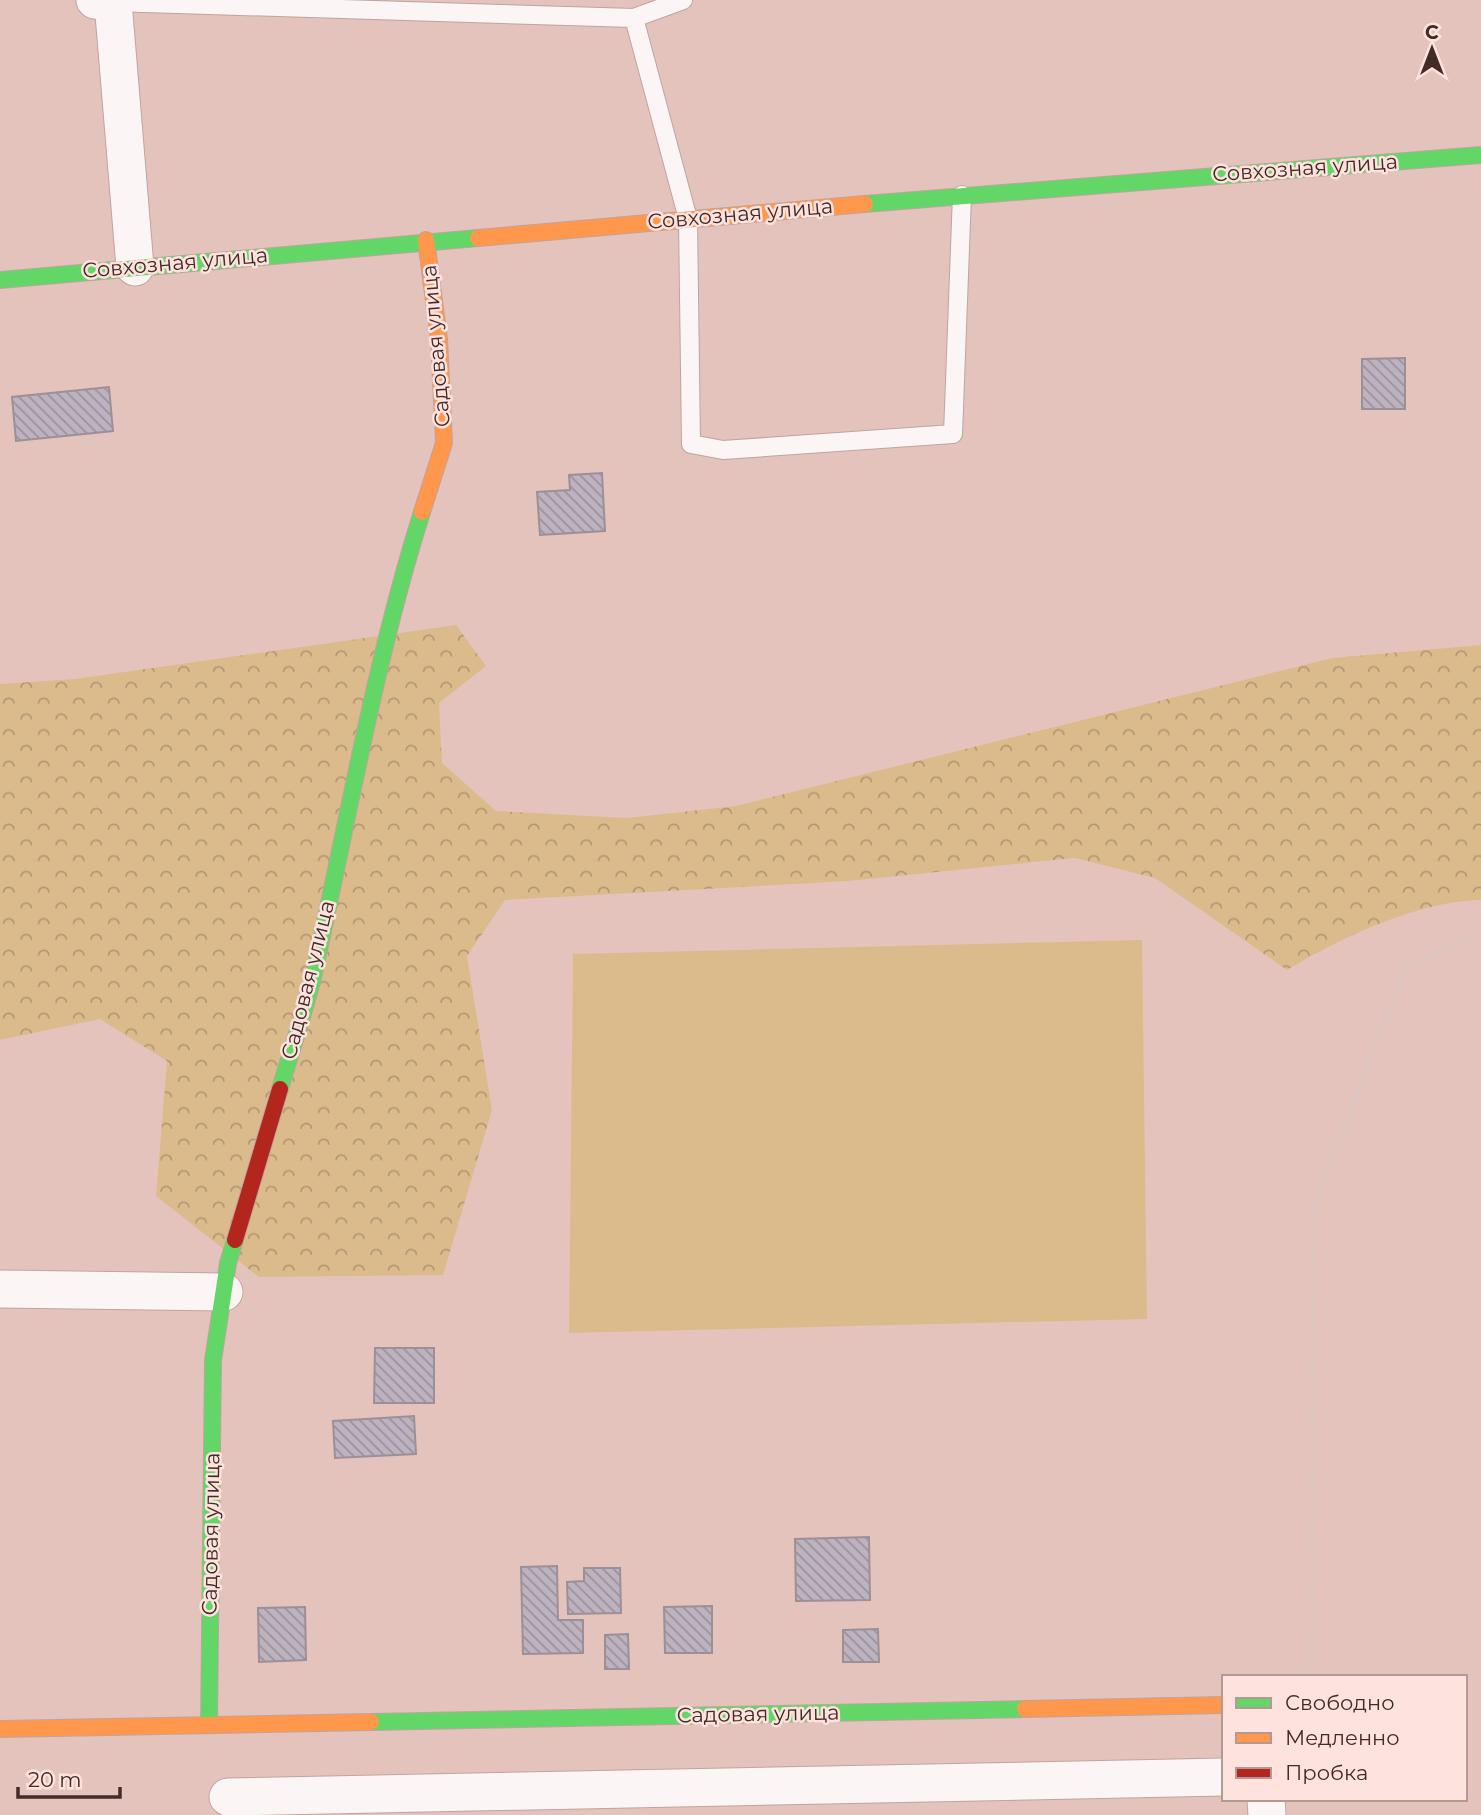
<svg xmlns="http://www.w3.org/2000/svg" width="1481" height="1815" viewBox="0 0 1481 1815" font-family="Montserrat,sans-serif">
<defs>
<pattern id="forest-crowns" width="20" height="18" patternUnits="userSpaceOnUse" patternTransform="scale(1.75)"><rect width="20" height="18" fill="#dbbb8c"/><path d="M2 6a3 3 0 1 1 6 0M12 15a3 3 0 1 1 6 0" fill="none" stroke="#b39872"/></pattern>
<pattern id="building-back-hatch" width="6" height="6" patternUnits="userSpaceOnUse" patternTransform="scale(1.75)"><rect width="6" height="6" fill="#bdb2bf"/><path d="M-1 5l2 2M0 0l6 6M5-1l2 2" fill="none" stroke="#9b919b"/></pattern>
</defs>
<rect width="100%" height="100%" fill="#e5c3bd"/>
<!-- forest -->
<path fill="url(#forest-crowns)" d="M 456,625 L 486,666 L 439,703 L 442,763 L 496,811 L 627,818 L 736,806 L 1332,658 L 1481,645 L 1481,900 C 1418,901 1340,938 1287,970 L 1155,878 L 1075,858 L 848,881 L 505,900 L 467,956 L 492,1110 L 443,1275 L 259,1277 L 156,1196 L 167,1061 L 100,1019 L 0,1040 L 0,684 L 75,679 Z"/>
<!-- garden -->
<path fill="#dbbb8c" d="M 1142,940 L 1147,1319 L 569,1333 L 573,954 Z"/>
<!-- building -->
<path fill="url(#building-back-hatch)" stroke="#9c9096" stroke-width="2" d="M 1405,358 L 1405,409 L 1362,409 L 1362,359 Z
M 109,387 L 113,431 L 16,441 L 12,397 Z
M 602,473 L 605,531 L 540,535 L 537,492 L 570,490 L 569,475 Z
M 375,1348 L 434,1348 L 434,1403 L 374,1403 Z
M 414,1416 L 416,1454 L 335,1458 L 333,1421 Z
M 869,1537 L 870,1600 L 796,1601 L 795,1539 Z
M 557,1566 L 558,1620 L 583,1620 L 583,1653 L 523,1654 L 521,1567 Z
M 584,1568 L 620,1568 L 621,1613 L 568,1614 L 567,1582 L 584,1581 Z
M 712,1606 L 712,1653 L 665,1653 L 664,1607 Z
M 305,1607 L 306,1660 L 259,1662 L 258,1608 Z
M 878,1629 L 879,1662 L 843,1662 L 843,1630 Z
M 628,1634 L 629,1669 L 605,1669 L 605,1635 Z"/>
<g fill="none" stroke-linecap="round" stroke-linejoin="round">
<defs>
<path id="lane" d="M 113,2 L 634,18 L 683,0
M 634,18 L 688,219 L 691,444 L 723,450 L 953,434 L 962,195"/>
<path id="street" d="M 95,0 L 113,2 L 135,267
M 0,1289 L 224,1292
M 228,1797 L 1224,1777
M 1266,1799 L 1267,1815"/>
<path id="fast" d="M 865,204 L 1481,155
M 0,280 L 478,238
M 280,1089 C 291,1051 304,1014 313,977 C 348,821 374,664 422,512
M 371,1722 L 1025,1709
M 209,1725 L 213,1360 L 228,1263 L 235,1240"/>
<path id="slow" d="M 478,238 L 865,204
M 422,512 L 444,443 L 439,339 L 426,240
M 1025,1709 L 1224,1705
M 0,1729 L 371,1722"/>
<path id="jam" d="M 235,1240 L 280,1089"/>
</defs>
<!-- lane casing -->
<use href="#lane" stroke="#bfa49f" stroke-width="20"/>
<!-- street casing -->
<use href="#street" stroke="#bfa49f" stroke-width="39"/>
<!-- fast casing -->
<use href="#fast" stroke="#bfa49f" stroke-width="18"/>
<!-- slow casing -->
<use href="#slow" stroke="#bfa49f" stroke-width="18"/>
<!-- jam casing -->
<use href="#jam" stroke="#bfa49f" stroke-width="18"/>
<!-- path -->
<path stroke="#d3cac8" stroke-width="4.5" stroke-dasharray="2 5" stroke-linecap="butt" d="M 1297,1677 L 1312,1664 L 1313,1212 L 1406,965 L 1481,936"/>
<!-- lane -->
<use href="#lane" stroke="#fbf6f5" stroke-width="18"/>
<!-- street -->
<use href="#street" stroke="#fbf6f5" stroke-width="37"/>
<!-- fast -->
<use href="#fast" stroke="#63d668" stroke-width="16"/>
<!-- slow -->
<use href="#slow" stroke="#ff974d" stroke-width="16"/>
<!-- jam -->
<use href="#jam" stroke="#b3261e" stroke-width="16"/>
</g>
<g text-anchor="middle" stroke-width="5" stroke-linejoin="round" paint-order="stroke">
<!-- street labels -->
<g font-size="21" fill="#442b28" stroke="#fde2dd">
<text transform="translate(1305 168) rotate(-4)" y="7">Совхозная улица</text>
<text transform="translate(740 214) rotate(-5)" y="7">Совхозная улица</text>
<text transform="translate(175 263) rotate(-5)" y="7">Совхозная улица</text>
<text transform="translate(436 346) rotate(-95)" y="7">Садовая улица</text>
<text transform="translate(308 980) rotate(-76)" y="7">Садовая улица</text>
<text transform="translate(211 1534) rotate(-89)" y="7">Садовая улица</text>
<text transform="translate(758 1714) rotate(-1)" y="7">Садовая улица</text>
</g>
</g>
<!-- legend -->
<rect x="1222" y="1675" width="245" height="126" fill="#fde2dd" stroke="#b39995" stroke-width="2"/>
<rect x="1236" y="1698" width="35" height="10" fill="#63d668" stroke="#b39995" stroke-width="2"/>
<text x="1285" y="1710" font-size="21" fill="#442b28">Свободно</text>
<rect x="1236" y="1733" width="35" height="10" fill="#ff974d" stroke="#b39995" stroke-width="2"/>
<text x="1285" y="1745" font-size="21" fill="#442b28">Медленно</text>
<rect x="1236" y="1768" width="35" height="10" fill="#b3261e" stroke="#b39995" stroke-width="2"/>
<text x="1285" y="1780" font-size="21" fill="#442b28">Пробка</text>
<!-- north arrow -->
<g transform="translate(1432 49)" stroke="#fde2dd" stroke-width="5" paint-order="stroke">
<path d="M0-5L12 26L0 18L-12 26Z" fill="#442b28"/>
<text y="-10" font-size="19" font-weight="bold" text-anchor="middle" fill="#442b28">С</text>
</g>
<!-- scale -->
<path d="M18 1787v10h102v-10" fill="none" stroke="#442b28" stroke-width="3.5"/>
<text x="28" y="1787" font-size="21" fill="#442b28" stroke="#fde2dd" stroke-width="5" paint-order="stroke">20 m</text>
</svg>
